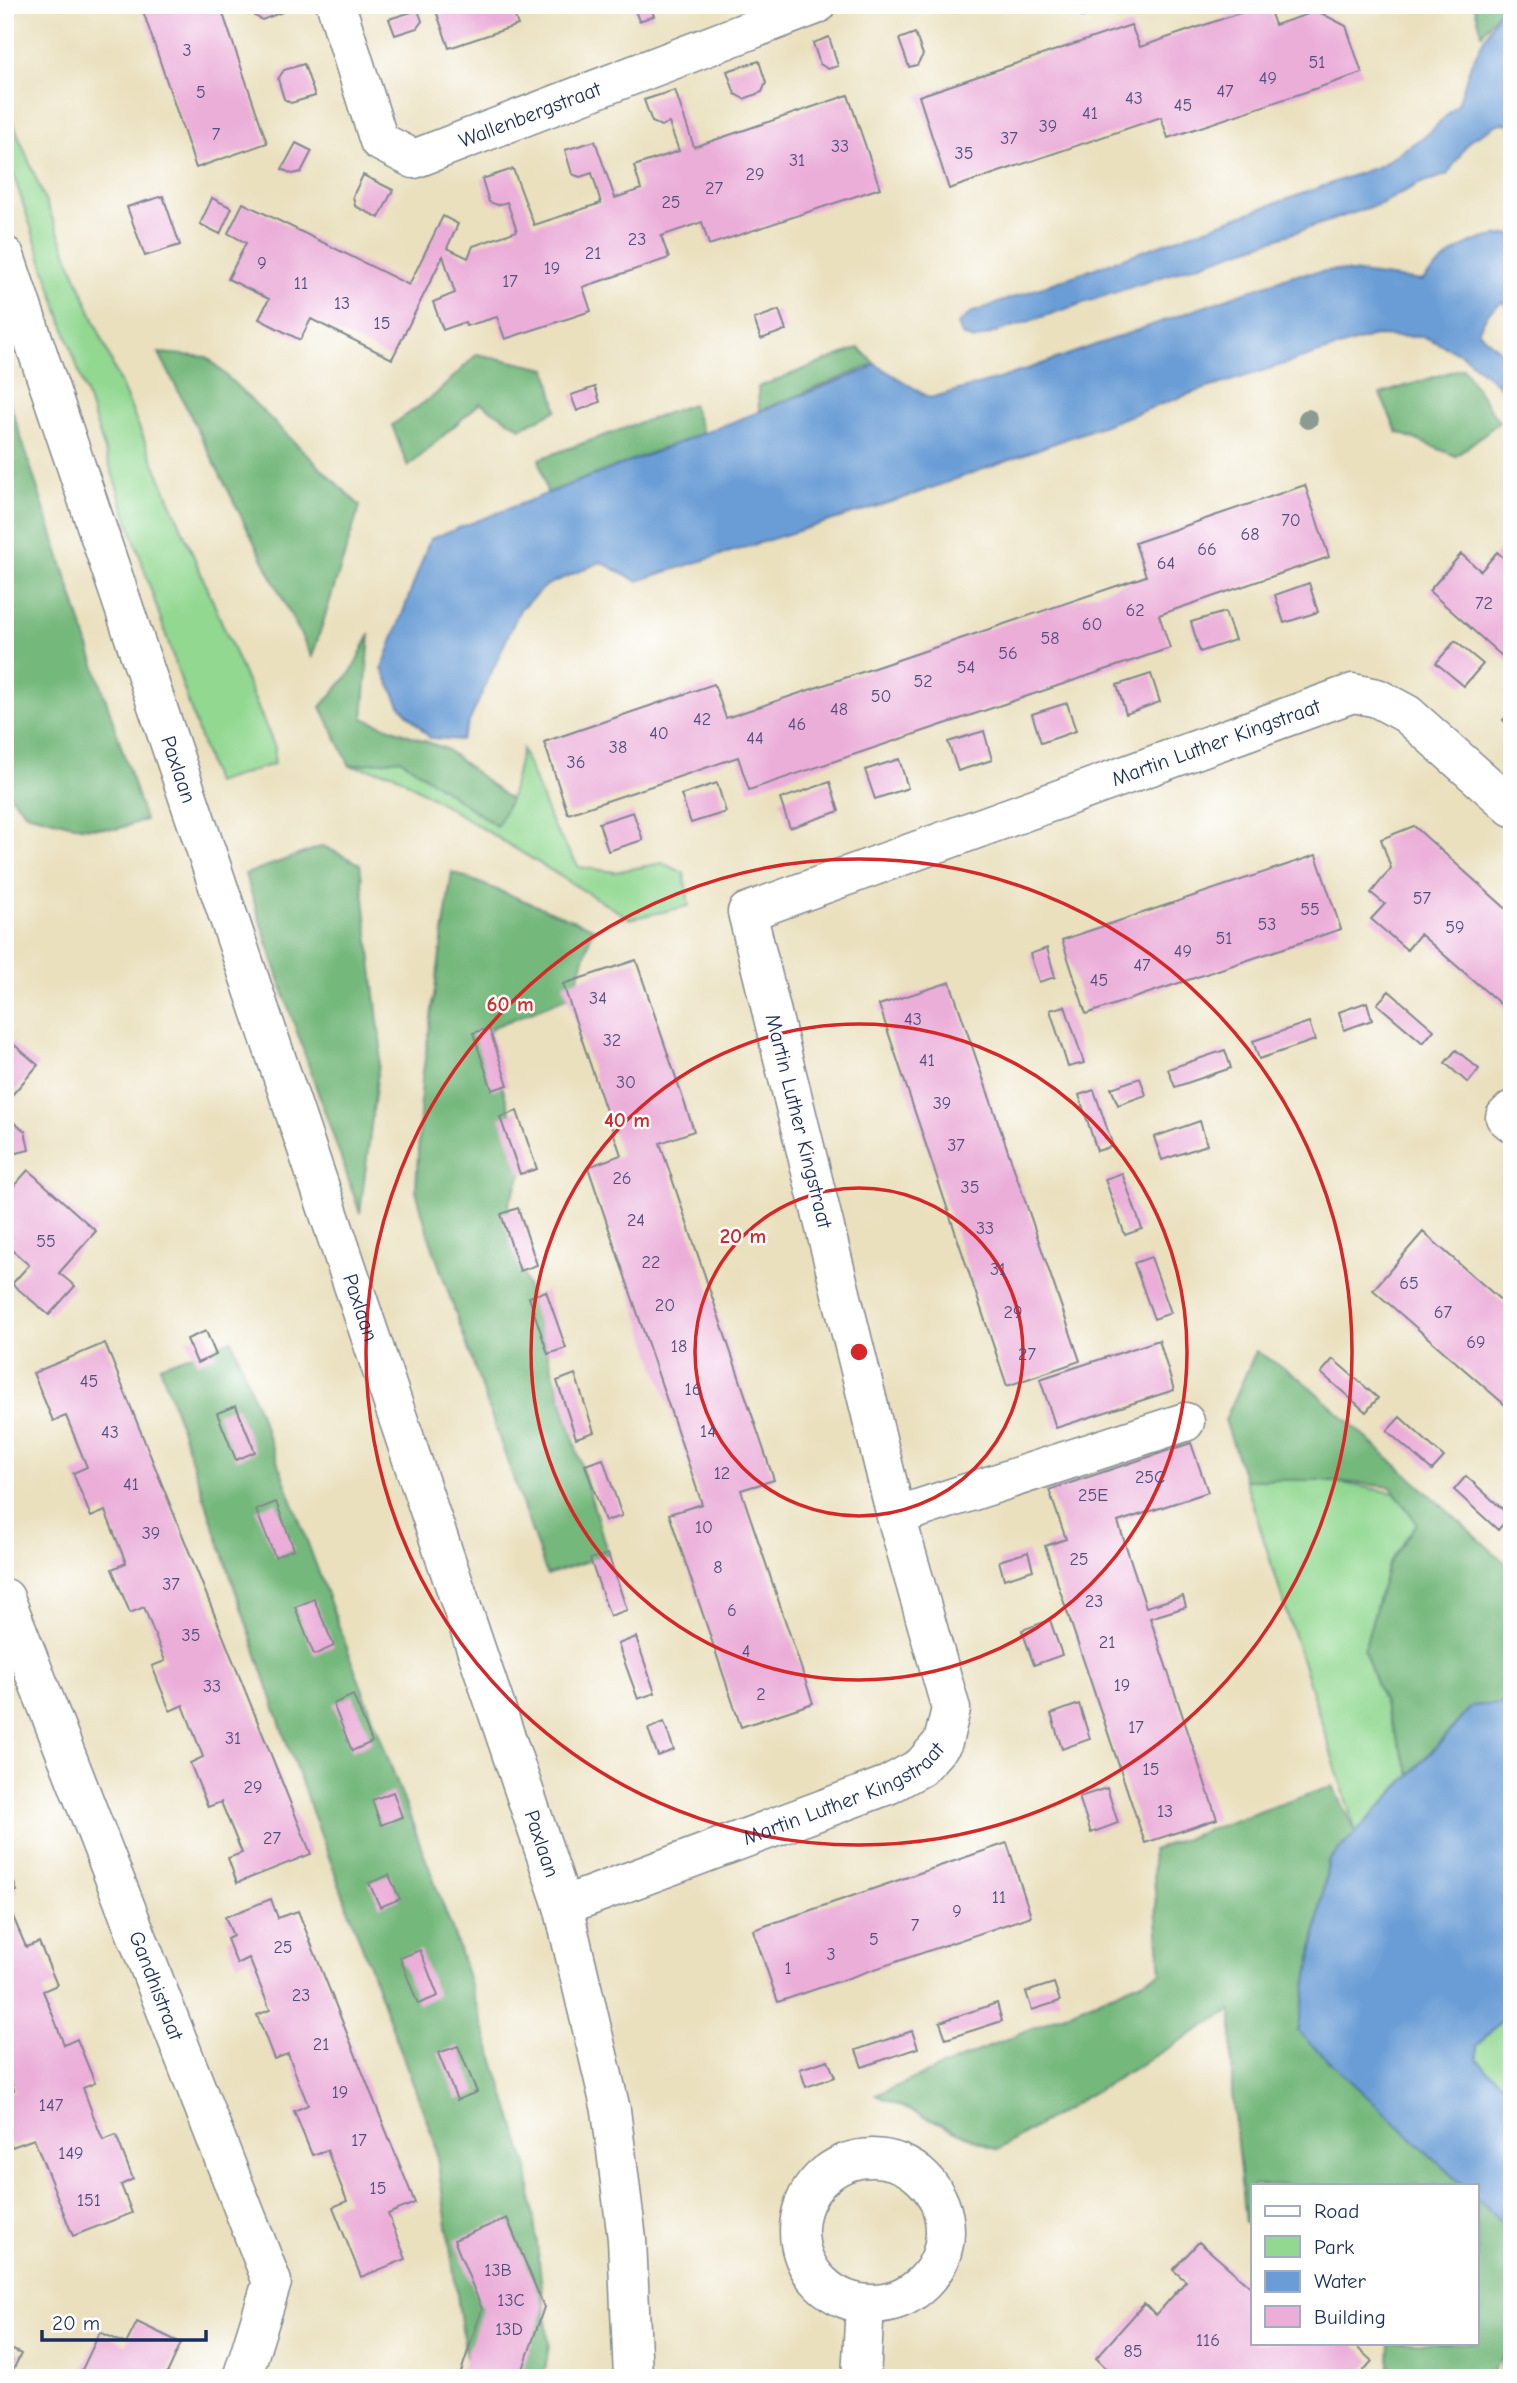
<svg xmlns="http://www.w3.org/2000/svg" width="1517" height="2383" viewBox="0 0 1517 2383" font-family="'Comic Neue',sans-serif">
<rect width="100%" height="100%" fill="#fff"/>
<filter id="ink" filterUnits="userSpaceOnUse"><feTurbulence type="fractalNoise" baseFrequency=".0143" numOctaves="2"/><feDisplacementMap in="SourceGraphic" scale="14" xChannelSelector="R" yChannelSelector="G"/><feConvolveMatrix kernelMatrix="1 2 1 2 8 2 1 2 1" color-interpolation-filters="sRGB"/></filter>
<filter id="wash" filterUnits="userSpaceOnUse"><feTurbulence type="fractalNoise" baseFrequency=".00686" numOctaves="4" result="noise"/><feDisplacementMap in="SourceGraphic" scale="28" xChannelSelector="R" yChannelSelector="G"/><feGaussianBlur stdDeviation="1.57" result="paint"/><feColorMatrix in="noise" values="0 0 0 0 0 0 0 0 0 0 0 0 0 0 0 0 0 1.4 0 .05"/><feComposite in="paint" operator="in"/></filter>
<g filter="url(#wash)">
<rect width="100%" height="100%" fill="#eae0be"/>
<!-- green -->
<path fill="#92d891" stroke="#568478" stroke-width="2" d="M 5,103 L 116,373 L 275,748 L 274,764 L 215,783 L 5,149 Z
M 522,749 L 553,826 L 579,867 L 615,872 L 662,863 L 684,873 L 689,906 L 630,919 L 392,773 L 350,766 L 400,759 L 496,826 L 510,800 Z
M 1245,1480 L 1324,1480 L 1395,1493 L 1417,1523 L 1388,1565 L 1364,1650 L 1410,1774 L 1356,1832 Z
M 1512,2009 L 1512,2092 L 1477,2060 L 1477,2046 Z"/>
<!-- forest -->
<path fill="#75b87b" stroke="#48746c" stroke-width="2" d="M 1474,5 L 1502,5 L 1482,34 Z
M 859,348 L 875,364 L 759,411 L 758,387 Z
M 159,353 L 207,357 L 360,506 L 312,657 Z
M 477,354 L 547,369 L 557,410 L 521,428 L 480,403 L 408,467 L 392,425 L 436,394 Z
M 1463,368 L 1499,422 L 1456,456 L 1397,432 L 1380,394 Z
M 5,388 L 145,820 L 117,829 L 81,827 L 26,813 L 5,790 Z
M 692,404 L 703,433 L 547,493 L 539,459 Z
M 370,634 L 363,718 L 446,749 L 510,800 L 497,826 L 400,759 L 350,766 L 321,707 L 351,672 Z
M 323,846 L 360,864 L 381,1047 L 360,1213 L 289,1009 L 245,874 Z
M 452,872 L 593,928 L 573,995 L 491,1028 L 488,1040 L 526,1164 L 509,1203 L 509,1226 L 608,1554 L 547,1575 L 428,1234 L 416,1190 L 422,1079 Z
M 232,1340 L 456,1940 L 528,2169 L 549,2345 L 544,2378 L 469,2378 L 435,2143 L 286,1741 L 160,1366 Z
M 1256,1351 L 1301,1379 L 1512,1569 L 1512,1703 L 1472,1706 L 1410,1774 L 1364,1650 L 1388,1565 L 1417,1523 L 1391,1487 L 1324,1480 L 1245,1480 L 1225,1420 Z
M 1332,1786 L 1356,1832 L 1328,1861 L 1298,2032 L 1462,2185 L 1253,2185 L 1253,2221 L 1245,2223 L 1232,2094 L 1232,2010 L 997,2150 L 876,2095 L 1161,1973 L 1152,1850 Z
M 1477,2199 L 1512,2232 L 1512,2378 L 1500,2378 L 1504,2354 L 1489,2378 L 1388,2378 L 1390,2343 L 1477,2343 Z"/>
<!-- water -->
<path fill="#6a9dd5" stroke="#42669a" stroke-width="2" d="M 1502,5 L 1512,5 L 1512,124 L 1500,123 L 1470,140 L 1447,175 L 1418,184 L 1383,203 L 973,340 L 962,335 L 958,324 L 970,313 L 1379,166 L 1429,133 L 1458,104 L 1471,64 Z
M 1512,234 L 1512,309 L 1502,302 L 1489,312 L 1478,331 L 1512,362 L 1512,397 L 1463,355 L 1425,337 L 1374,336 L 1192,393 L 904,498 L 637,581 L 601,562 L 547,585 L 520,609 L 461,740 L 430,738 L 401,707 L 382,669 L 430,539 L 867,370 L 875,364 L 930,398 L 1002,378 L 1293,275 L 1335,270 L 1422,281 C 1451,252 1469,237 1512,234 Z
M 1512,1703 L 1512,2009 L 1477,2046 L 1477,2060 L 1512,2092 L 1512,2232 L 1477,2199 L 1477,2185 L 1462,2185 L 1298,2032 L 1329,1861 L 1445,1738 L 1472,1706 Z"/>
<g id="blocks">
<!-- building -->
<path fill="#ebaed9" d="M 141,5 L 220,5 L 267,143 L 196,168 Z
M 251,5 L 283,5 L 285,11 L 262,20 L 255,16 Z
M 434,5 L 511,5 L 518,25 L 449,48 Z
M 633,5 L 650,5 L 654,16 L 639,21 Z
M 1078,5 L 1100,5 L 1102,11 L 1082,17 Z
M 1263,5 L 1268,5 L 1275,25 L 1317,11 L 1346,26 L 1362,73 L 1168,138 L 1161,117 L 949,189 L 919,96 L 1131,25 L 1140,47 Z
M 1340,5 L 1374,5 L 1374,6 L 1354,12 Z
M 418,10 L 422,21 L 417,28 L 395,35 L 389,19 Z
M 915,33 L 923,55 L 917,65 L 909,67 L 899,39 Z
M 829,37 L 838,66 L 828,69 L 820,64 L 813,43 Z
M 759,61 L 766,83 L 762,92 L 744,99 L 735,94 L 727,71 Z
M 304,64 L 315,96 L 291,103 L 284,99 L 278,79 L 284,70 Z
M 675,90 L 694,147 L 848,95 L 880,188 L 709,245 L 702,222 L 661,236 L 669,258 L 583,287 L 591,311 L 505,339 L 497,317 L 466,326 L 465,322 L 443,330 L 433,302 L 455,293 L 443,256 L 392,359 L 311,319 L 300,340 L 259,319 L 269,299 L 228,279 L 246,243 L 228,233 L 243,203 L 409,285 L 443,216 L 458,224 L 447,248 L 468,258 L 473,246 L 517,231 L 507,202 L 498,205 L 489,202 L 482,179 L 513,169 L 534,225 L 601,203 L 592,173 L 580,177 L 572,174 L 565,150 L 595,141 L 615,198 L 641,189 L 634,166 L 679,151 L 669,123 L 661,126 L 652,122 L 644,100 Z
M 296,143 L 312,151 L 301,172 L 292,174 L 282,169 Z
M 363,175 L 393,190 L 379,218 L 355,206 L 353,196 Z
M 163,196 L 180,245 L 145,256 L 127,207 Z
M 212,198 L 232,208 L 220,234 L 200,224 Z
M 779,310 L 786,330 L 761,339 L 754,319 Z
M 595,387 L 600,402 L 577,411 L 571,395 Z
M 1305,485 L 1329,557 L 1159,615 L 1170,648 L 749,790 L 738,757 L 568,814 L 544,742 L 714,684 L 726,718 L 809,690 L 1146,576 L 1135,543 Z
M 1497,552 L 1512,565 L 1512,665 L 1429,591 L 1461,554 L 1481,571 Z
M 1309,583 L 1318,612 L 1284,623 L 1275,595 Z
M 1225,612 L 1235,640 L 1200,652 L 1191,622 Z
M 1455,641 L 1483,664 L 1464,686 L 1436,663 Z
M 1151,674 L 1160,702 L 1126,714 L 1117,685 Z
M 1067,703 L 1076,731 L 1041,743 L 1032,714 Z
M 1512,710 L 1512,729 L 1503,720 Z
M 984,731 L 992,760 L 958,771 L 948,742 Z
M 899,759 L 908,788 L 875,799 L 865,770 Z
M 830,782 L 839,811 L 790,828 L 780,799 Z
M 717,783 L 726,812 L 691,823 L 681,795 Z
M 633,812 L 643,840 L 608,851 L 599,823 Z
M 1414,826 L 1512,914 L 1512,1014 L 1420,934 L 1407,950 L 1371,919 L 1385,904 L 1371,893 L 1391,868 L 1381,839 Z
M 1316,855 L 1341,929 L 1086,1014 L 1062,940 Z
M 1047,948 L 1055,977 L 1039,982 L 1030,954 Z
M 636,960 L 694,1131 L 660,1143 L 774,1480 L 741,1490 L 813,1703 L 741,1727 L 669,1514 L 702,1504 L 588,1167 L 621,1155 L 563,984 Z
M 950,982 L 1080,1361 L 1007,1386 L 879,1005 Z
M 1389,991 L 1434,1030 L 1423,1043 L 1377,1004 Z
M 1367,1002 L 1372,1020 L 1344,1030 L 1339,1012 Z
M 1065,1006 L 1084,1063 L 1068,1067 L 1050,1010 Z
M 1309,1022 L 1315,1040 L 1259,1059 L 1253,1041 Z
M 489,1028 L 508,1085 L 492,1090 L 473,1033 Z
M 5,1037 L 38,1065 L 5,1103 Z
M 1225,1050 L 1231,1068 L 1175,1087 L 1168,1069 Z
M 1456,1050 L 1479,1069 L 1468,1083 L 1445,1063 Z
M 1140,1078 L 1146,1095 L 1118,1105 L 1111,1088 Z
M 1094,1090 L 1113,1146 L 1097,1151 L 1079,1095 Z
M 517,1111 L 537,1169 L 520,1174 L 500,1117 Z
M 5,1116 L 25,1131 L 29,1150 L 5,1156 Z
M 1200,1121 L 1207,1145 L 1162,1160 L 1154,1137 Z
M 28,1170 L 96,1231 L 59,1273 L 75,1286 L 49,1315 L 12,1284 L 29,1265 L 5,1244 L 5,1196 Z
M 1122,1173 L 1142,1229 L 1125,1235 L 1105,1179 Z
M 518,1208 L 537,1265 L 520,1271 L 501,1214 Z
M 1423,1232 L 1512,1310 L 1512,1411 L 1373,1290 Z
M 1151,1257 L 1171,1313 L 1154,1319 L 1134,1263 Z
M 546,1291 L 566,1348 L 548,1354 L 529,1297 Z
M 206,1331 L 216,1355 L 197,1363 L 187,1339 Z
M 1159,1340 L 1174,1390 L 1056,1428 L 1040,1379 Z
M 105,1343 L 311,1854 L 237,1883 L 228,1858 L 242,1853 L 221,1802 L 208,1807 L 190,1763 L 203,1757 L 183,1705 L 170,1711 L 152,1666 L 165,1661 L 144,1607 L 130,1613 L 112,1569 L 126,1563 L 105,1511 L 91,1517 L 73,1473 L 87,1467 L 66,1416 L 53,1421 L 33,1373 Z
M 1333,1359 L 1378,1398 L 1366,1412 L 1321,1373 Z
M 575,1374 L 594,1432 L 576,1438 L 557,1381 Z
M 236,1406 L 255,1452 L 236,1460 L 217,1413 Z
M 1400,1417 L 1444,1457 L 1432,1470 L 1387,1431 Z
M 1191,1443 L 1208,1492 L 1118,1522 L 1146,1607 L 1183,1596 L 1186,1607 L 1150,1618 L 1217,1819 L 1145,1843 L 1045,1546 L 1066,1539 L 1049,1490 Z
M 603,1459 L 622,1516 L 605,1521 L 585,1465 Z
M 1466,1476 L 1510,1516 L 1498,1530 L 1454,1490 Z
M 276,1502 L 294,1549 L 275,1557 L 256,1510 Z
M 1028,1552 L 1033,1570 L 1004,1579 L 999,1561 Z
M 608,1554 L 627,1610 L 610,1616 L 590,1559 Z
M 314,1599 L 334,1646 L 314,1655 L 295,1607 Z
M 1050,1620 L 1062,1655 L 1034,1665 L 1022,1630 Z
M 636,1637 L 655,1693 L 638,1699 L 618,1644 Z
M 353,1695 L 372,1742 L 352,1751 L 333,1704 Z
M 1079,1704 L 1090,1739 L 1062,1749 L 1051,1714 Z
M 664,1722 L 674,1750 L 658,1756 L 648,1729 Z
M 1107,1788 L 1118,1823 L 1091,1833 L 1079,1797 Z
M 393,1792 L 402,1817 L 381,1825 L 372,1800 Z
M 1007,1843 L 1031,1916 L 778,2002 L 753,1930 Z
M 5,1860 L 17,1891 L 5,1896 Z
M 389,1875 L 400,1899 L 380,1907 L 369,1883 Z
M 5,1898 L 26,1947 L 39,1942 L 57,1985 L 43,1991 L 54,2018 L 64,2045 L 77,2039 L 95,2083 L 83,2088 L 93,2115 L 103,2140 L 116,2135 L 133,2179 L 121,2185 L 132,2213 L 73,2236 L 34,2139 L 12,2147 L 5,2131 L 5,2094 L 14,2090 L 5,2068 Z
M 271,1899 L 278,1918 L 298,1911 L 415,2203 L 388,2214 L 406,2259 L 361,2277 L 333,2207 L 347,2201 L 327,2150 L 312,2155 L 294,2111 L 308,2105 L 298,2080 L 288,2054 L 274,2059 L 257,2015 L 270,2010 L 249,1958 L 237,1964 L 227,1939 L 233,1936 L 225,1917 Z
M 420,1950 L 438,1996 L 418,2004 L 400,1958 Z
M 1054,1983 L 1060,2001 L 1032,2010 L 1026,1992 Z
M 997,2003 L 1002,2021 L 946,2039 L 940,2022 Z
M 912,2031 L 918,2048 L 862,2067 L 856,2050 Z
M 458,2046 L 477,2092 L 457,2100 L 438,2053 Z
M 828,2060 L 835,2077 L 806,2087 L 800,2069 Z
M 507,2218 L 544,2307 L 520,2378 L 459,2378 L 482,2309 L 454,2240 Z
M 1199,2242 L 1253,2289 L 1253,2343 L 1352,2343 L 1372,2361 L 1357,2378 L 1102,2378 L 1108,2370 L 1096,2358 L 1144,2304 L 1156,2315 L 1186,2281 L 1173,2270 Z
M 137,2322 L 181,2343 L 165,2378 L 78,2378 L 100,2332 L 126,2344 Z
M 5,2346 L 21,2354 L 10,2376 L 5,2374 Z"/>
</g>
</g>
<g filter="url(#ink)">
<use href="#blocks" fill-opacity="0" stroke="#82888e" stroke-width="2"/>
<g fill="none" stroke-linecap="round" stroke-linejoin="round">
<defs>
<g id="minor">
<path id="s1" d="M 336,5 L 379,141 L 414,159 L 816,5"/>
<path id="s2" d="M 5,256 L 563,1906 L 611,2110 L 627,2239 L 633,2378"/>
<path d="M 1512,1110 L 1505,1117 L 1512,1123"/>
<path d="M 896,1516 L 1185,1422"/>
<path id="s3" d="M 5,1598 L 272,2282 L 242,2378"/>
<path id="s4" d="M 563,1906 L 888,1785 L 921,1767 L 943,1742 L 951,1709 L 896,1516 L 747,912 L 1353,693 L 1377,698 L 1407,714 L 1512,807"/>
<circle cx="872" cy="2231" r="73"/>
<path d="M 861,2378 L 865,2304"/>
</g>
</defs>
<!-- minor casing -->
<use href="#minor" stroke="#82888e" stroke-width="41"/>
<!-- minor -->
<use href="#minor" stroke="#fff" stroke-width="38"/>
</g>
<!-- trees -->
<circle fill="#8c9b91" cx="1308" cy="419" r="10"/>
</g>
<!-- distance rings -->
<g fill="none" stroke="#d62828" stroke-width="3.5">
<circle cx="859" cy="1352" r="164"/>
<circle cx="859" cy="1352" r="328"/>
<circle cx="859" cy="1352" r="493"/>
</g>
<g text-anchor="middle" stroke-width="5" stroke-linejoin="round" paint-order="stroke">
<!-- number labels -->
<g font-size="18" fill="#4f4f7d">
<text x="187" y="56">3</text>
<text x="1317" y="68">51</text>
<text x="1268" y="84">49</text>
<text x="1225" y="97">47</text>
<text x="201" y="98">5</text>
<text x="1134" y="104">43</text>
<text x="1183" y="111">45</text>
<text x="1090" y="119">41</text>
<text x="1048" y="132">39</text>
<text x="216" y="140">7</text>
<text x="1009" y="144">37</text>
<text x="840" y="152">33</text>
<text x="964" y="159">35</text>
<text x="797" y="166">31</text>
<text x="755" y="180">29</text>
<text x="714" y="194">27</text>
<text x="671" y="208">25</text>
<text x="637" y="245">23</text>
<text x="593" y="259">21</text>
<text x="262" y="269">9</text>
<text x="552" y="274">19</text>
<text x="510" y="287">17</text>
<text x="301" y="289">11</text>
<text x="342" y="309">13</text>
<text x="382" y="329">15</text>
<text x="1291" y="526">70</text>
<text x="1250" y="540">68</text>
<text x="1207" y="555">66</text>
<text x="1166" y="569">64</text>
<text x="1484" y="609">72</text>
<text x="1135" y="616">62</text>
<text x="1092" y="630">60</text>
<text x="1050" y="644">58</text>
<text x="1008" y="659">56</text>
<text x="966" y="673">54</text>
<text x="923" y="687">52</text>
<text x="881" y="702">50</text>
<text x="839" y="715">48</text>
<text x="702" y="725">42</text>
<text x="797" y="730">46</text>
<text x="659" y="739">40</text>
<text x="755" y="744">44</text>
<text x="618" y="753">38</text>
<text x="576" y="768">36</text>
<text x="1422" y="904">57</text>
<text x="1310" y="915">55</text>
<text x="1267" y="930">53</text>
<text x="1455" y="933">59</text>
<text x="1224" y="944">51</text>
<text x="1183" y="957">49</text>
<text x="1142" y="971">47</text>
<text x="1099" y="986">45</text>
<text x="598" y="1004">34</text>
<text x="913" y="1025">43</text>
<text x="612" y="1046">32</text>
<text x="927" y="1066">41</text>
<text x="626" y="1088">30</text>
<text x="942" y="1109">39</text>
<text x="956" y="1151">37</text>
<text x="622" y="1184">26</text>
<text x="970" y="1193">35</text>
<text x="636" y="1226">24</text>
<text x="985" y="1234">33</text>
<text x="46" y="1247">55</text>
<text x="651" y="1268">22</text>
<text x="998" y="1275">31</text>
<text x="1409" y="1289">65</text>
<text x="665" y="1311">20</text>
<text x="1013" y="1318">29</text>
<text x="1443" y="1318">67</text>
<text x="1476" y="1348">69</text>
<text x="679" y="1352">18</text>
<text x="1027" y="1360">27</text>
<text x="89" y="1387">45</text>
<text x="693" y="1395">16</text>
<text x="708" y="1437">14</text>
<text x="110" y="1438">43</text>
<text x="722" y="1479">12</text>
<text x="1150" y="1483">25C</text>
<text x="131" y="1490">41</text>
<text x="1093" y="1501">25E</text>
<text x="704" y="1533">10</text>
<text x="151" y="1539">39</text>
<text x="1079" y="1565">25</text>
<text x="718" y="1573">8</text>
<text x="171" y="1590">37</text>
<text x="1094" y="1607">23</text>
<text x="732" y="1616">6</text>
<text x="191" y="1641">35</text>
<text x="1107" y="1648">21</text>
<text x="746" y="1657">4</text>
<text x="1122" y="1691">19</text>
<text x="212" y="1692">33</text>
<text x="761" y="1700">2</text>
<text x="1136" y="1733">17</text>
<text x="233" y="1744">31</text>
<text x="1151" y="1775">15</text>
<text x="253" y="1793">29</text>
<text x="1165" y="1817">13</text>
<text x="272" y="1844">27</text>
<text x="999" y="1903">11</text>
<text x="957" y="1917">9</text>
<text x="915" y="1931">7</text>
<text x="874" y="1945">5</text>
<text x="283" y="1953">25</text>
<text x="831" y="1960">3</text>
<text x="788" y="1974">1</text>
<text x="301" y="2001">23</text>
<text x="321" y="2050">21</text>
<text x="340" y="2098">19</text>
<text x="51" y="2111">147</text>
<text x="359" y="2146">17</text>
<text x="71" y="2159">149</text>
<text x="378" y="2194">15</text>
<text x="89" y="2206">151</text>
<text x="498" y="2276">13B</text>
<text x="511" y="2306">13C</text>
<text x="509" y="2335">13D</text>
<text x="1208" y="2346">116</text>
<text x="1133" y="2357">85</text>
</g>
<!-- street labels -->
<g font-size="21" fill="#1b2f5e" stroke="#fff">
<text dy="7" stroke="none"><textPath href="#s1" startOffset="306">Wallenbergstraat</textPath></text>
<text dy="7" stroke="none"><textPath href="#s4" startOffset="1773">Martin Luther Kingstraat</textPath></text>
<text dy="7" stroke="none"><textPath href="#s2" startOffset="542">Paxlaan</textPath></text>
<text transform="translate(799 1121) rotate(76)" y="7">Martin Luther Kingstraat</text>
<text dy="7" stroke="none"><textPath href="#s2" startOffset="1110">Paxlaan</textPath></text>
<text dy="7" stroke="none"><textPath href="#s4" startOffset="303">Martin Luther Kingstraat</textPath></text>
<text dy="7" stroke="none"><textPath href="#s2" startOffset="1676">Paxlaan</textPath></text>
<text dy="7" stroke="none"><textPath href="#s3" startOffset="416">Gandhistraat</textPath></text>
</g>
</g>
<circle cx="859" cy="1352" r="10" fill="#d62828" stroke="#fff" stroke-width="3.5"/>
<g font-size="21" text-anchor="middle" font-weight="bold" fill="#d62828" stroke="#fff" stroke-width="5" stroke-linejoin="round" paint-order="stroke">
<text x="510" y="1011">60 m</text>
<text x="627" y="1127">40 m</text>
<text x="743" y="1243">20 m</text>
</g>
<!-- margin -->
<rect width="1517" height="2383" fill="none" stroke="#fff" stroke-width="28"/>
<!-- legend -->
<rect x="1251" y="2184" width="228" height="161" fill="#ffffff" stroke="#a4acbf" stroke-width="2"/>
<rect x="1265" y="2206" width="35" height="10" fill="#ffffff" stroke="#a4acbf" stroke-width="2"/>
<text x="1314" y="2218" font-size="21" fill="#1b2f5e">Road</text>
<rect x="1265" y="2236" width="35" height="21" fill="#92d891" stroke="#a4acbf" stroke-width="2"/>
<text x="1314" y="2254" font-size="21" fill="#1b2f5e">Park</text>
<rect x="1265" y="2271" width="35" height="21" fill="#6a9dd5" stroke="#a4acbf" stroke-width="2"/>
<text x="1314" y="2288" font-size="21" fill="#1b2f5e">Water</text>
<rect x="1265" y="2306" width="35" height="21" fill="#ebaed9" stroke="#a4acbf" stroke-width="2"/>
<text x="1314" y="2324" font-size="21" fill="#1b2f5e">Building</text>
<!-- scale -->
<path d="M42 2330v10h164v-10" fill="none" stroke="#1b2f5e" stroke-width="3.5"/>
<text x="52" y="2330" font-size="21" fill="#1b2f5e" stroke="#ffffff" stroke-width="5" paint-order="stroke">20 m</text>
</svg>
